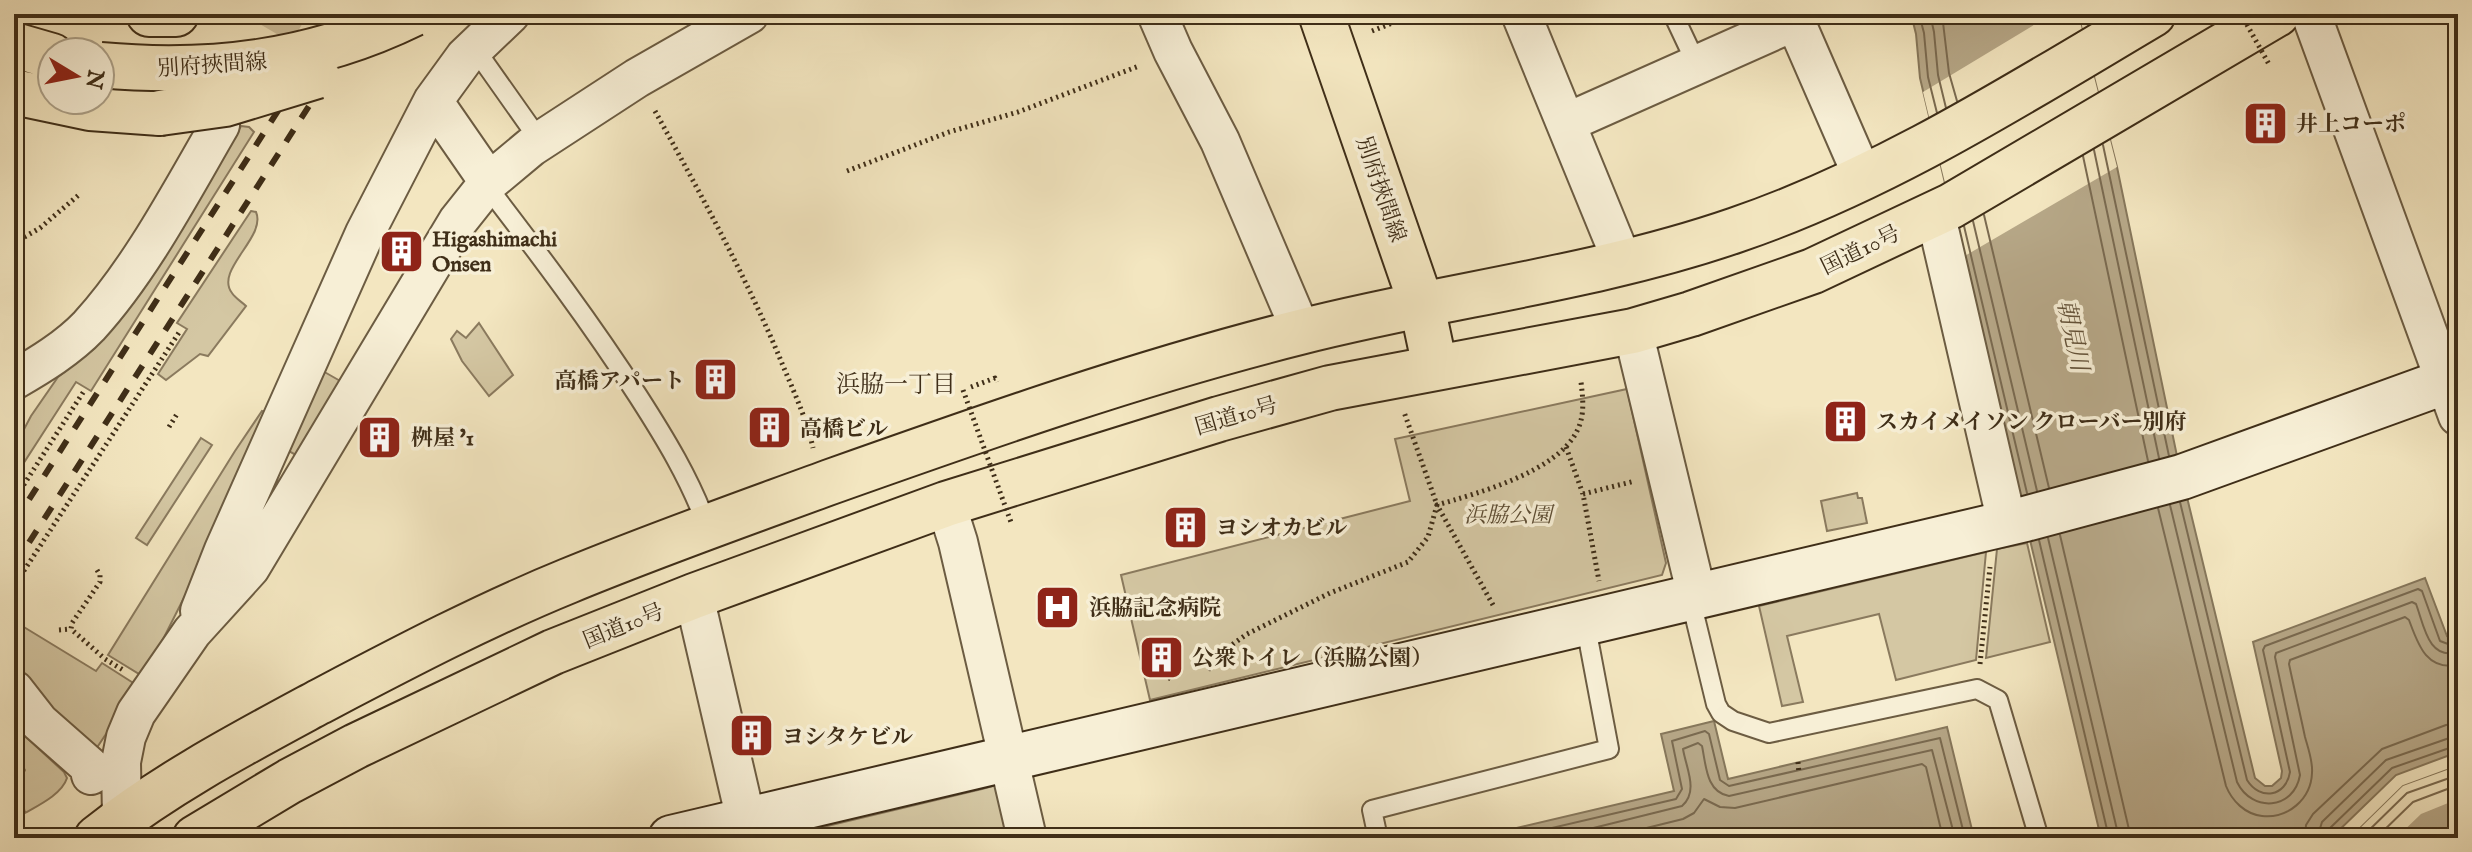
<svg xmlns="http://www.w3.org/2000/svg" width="2472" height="852" viewBox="0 0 2472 852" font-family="'IM FELL English','Noto Serif JP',serif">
<rect width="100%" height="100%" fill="#f3e6c0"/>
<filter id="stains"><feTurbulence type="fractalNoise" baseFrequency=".0025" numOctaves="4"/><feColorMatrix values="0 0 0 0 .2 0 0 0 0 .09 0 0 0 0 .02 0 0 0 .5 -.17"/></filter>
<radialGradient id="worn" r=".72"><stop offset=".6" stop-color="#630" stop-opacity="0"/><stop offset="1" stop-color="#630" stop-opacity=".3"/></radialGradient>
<!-- green -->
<path fill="#d4c7a3" stroke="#8a7a5e" stroke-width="2" d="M 241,126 L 249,127 L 254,132 L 91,391 L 76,382 L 14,478 L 14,448 L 31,416 L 58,377 L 95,348 L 127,311 L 168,251 Z
M 251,211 L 256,212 C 267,237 214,270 232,293 C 235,298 242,302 246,306 L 208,356 L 200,354 L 166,380 L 158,374 L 187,329 L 177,323 Z
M 479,323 L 513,375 L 489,396 L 462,361 L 451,339 L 457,331 L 466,338 Z
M 321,370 L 349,386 L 305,460 L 285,449 Z
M 1627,389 L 1666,563 L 1662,575 L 1150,700 L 1121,575 L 1410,501 L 1395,439 Z
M 262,411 L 270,413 L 205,556 L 144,677 L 108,655 L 235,451 Z
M 201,438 L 212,445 L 147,545 L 136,538 Z
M 1857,493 L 1858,498 L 1862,498 L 1867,523 L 1827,531 L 1821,501 Z
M 2027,543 L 2050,642 L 1986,658 L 1997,549 Z
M 1986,552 L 1976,660 L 1896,680 L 1879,614 L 1787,636 L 1803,702 L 1782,706 L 1759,606 Z
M 14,621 L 96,671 L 102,663 L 138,686 L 94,752 L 14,679 Z
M 14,726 L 64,772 L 67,778 C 62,794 39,805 25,813 L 18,784 L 25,770 L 14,753 Z
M 1000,784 L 1013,838 L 777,838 L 982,789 Z"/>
<!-- water -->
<path fill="#b6a787" stroke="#86775b" stroke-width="2" d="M 1911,14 L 2078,14 L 2117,167 L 2177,456 L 2255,778 L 2265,786 L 2272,786 L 2281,778 L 2282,771 L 2253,642 L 2425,578 L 2447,636 L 2458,632 L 2458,752 L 2396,775 L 2331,838 L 2101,838 L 1920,78 L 1916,34 Z
M 1714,721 L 1728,779 L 1947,727 L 1974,838 L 1474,838 L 1674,791 L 1661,734 Z
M 2458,766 L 2458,838 L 2350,838 L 2403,786 Z"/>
<!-- pier -->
<path fill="#f3e6c0" d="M 2052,14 L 2078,14 L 2117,167 L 1963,257 L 1923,92 Z
M 2458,766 L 2458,799 L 2421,814 L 2396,838 L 2350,838 L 2403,786 Z"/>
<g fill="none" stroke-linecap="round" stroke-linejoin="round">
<!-- shore -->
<path stroke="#7a6a50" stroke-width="2" d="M 1919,14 L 1924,33 L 1928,77 L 1937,113
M 1930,14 L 1934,32 L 1938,75 L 1946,108
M 1942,14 L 1949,73 L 1957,101
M 2103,145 L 2169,456
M 2094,150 L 2159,458
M 2083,156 L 2148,461
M 1984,215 L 2049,488
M 1973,221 L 2037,491
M 1964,226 L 2027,493
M 2180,502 L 2247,780 C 2260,801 2286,797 2290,772 L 2263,650 L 2265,646 L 2418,589 L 2422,591 L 2440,641 L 2448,644 L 2458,641
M 2170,505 L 2237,782 C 2252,813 2294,810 2300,775 L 2275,657 L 2276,653 L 2412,602 L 2416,604 C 2424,625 2428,661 2458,652
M 2158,508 L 2226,786 C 2232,801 2245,814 2262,816 C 2288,819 2311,799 2312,773 C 2313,761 2308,748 2305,737 C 2300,713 2294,688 2289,664 L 2290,660 L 2405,617 L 2409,620 C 2418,644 2426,671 2458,665
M 2060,535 L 2131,838
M 2048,538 L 2119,838
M 2039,540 L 2109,838
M 1509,838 L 1676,799 L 1682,789 L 1672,741 L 1705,731 L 1709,734 L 1720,780 L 1729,786 L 1940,738 L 1965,838
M 1553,838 L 1682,806 C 1699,791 1686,768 1683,749 L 1698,743 L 1702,746 C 1706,765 1706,792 1729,796 L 1932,750 L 1955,838
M 1606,838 L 1683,819 L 1694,813 L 1704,799 L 1720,807 L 1735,808 L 1922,764 L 1926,767 L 1943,838
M 2305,838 L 2306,825 L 2313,814 L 2382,749 L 2446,725 L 2458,723
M 2317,838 L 2322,822 L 2386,760 L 2458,735
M 2327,838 L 2329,829 L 2392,768 L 2458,745
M 2361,838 L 2407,793 L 2458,775
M 2376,838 L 2413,802 L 2458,785"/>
<!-- street-tunnel -->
<path stroke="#cfc19e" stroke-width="38" stroke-dasharray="38 19" stroke-linecap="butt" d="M 246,82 L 286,14"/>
<defs>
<path id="lane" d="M 1673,14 L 1697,65
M 475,49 L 540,141
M 486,185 C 539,254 591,323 638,396 C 665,438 690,479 707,526
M 1690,597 L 1716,704 L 1721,713 L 1733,721 L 1769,733 L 1977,689 L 1998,700 L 2039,838
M 1378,838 L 1372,810 L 1609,749 L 1585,622"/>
<path id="street" d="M 1157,14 L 1173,51 L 1220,141 L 1301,331
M 1521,14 L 1623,263
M 1792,14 L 1863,177
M 2311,14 L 2458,416
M 433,101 L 489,182
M 1566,123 L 1795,21
M 1935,212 L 2007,523
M 1633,331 L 1697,596
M 14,380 C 40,365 68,348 89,326 C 141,269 181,192 220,125
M 946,504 L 958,542 L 1027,838
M 694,596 L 746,820
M 200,611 L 224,550 L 365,233 L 433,101 L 465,57 L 510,14
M 14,690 L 39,722 L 89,766 L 91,775
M 126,838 L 122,818 L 121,762 L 126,737 L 136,713 L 192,632 L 250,568 L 458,221 L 489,182 L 531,147 L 637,78 L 749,14"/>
<path id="secondary" d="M 671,838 L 2025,519 L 2182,477 L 2458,377"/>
<path id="primary" d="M 149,14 L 176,14
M 1321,14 L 1422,306 L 1435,367
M 14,45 L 52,56
M 14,92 L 90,108 L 160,113"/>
<path id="highway" d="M 97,838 C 165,784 241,744 317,703 C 399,660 482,616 568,581 C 655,545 743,514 830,482 C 985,427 1140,372 1300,332 C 1444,295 1594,279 1736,230 C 1885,179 2018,94 2153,14
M 195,838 L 290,781 L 356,746 L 553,652 L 694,596 L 946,504 L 1219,419 L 1330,388 L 1633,331 L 1691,314 L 1813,271 L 1951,206 L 2277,14"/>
</defs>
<!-- lane casing -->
<use href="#lane" stroke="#6c5c42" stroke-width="22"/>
<!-- street casing -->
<use href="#street" stroke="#6c5c42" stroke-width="42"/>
<!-- secondary casing -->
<use href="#secondary" stroke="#3f2e18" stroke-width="48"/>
<!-- primary casing -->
<use href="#primary" stroke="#3f2e18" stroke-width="48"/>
<!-- highway casing -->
<use href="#highway" stroke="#3f2e18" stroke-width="48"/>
<!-- path -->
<path stroke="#3f2e18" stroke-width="5" stroke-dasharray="2 4" stroke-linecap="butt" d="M 1372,31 L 1415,14
M 655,111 C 699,191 743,271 779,356 C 791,386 806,416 813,448
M 847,171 L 949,132 L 1018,112 L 1139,66
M 14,243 L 40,228 L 81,193
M 971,387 L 995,378 L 997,382
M 169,427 L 177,414
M 1566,447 L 1583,494 L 1599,581
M 1583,494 L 1635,481
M 14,500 L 84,391
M 97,570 L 100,575 L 100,582 L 72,623 L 71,629 L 105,659 L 123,670
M 14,586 L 180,331
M 1493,605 L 1437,505 C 1478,493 1557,472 1577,431 C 1585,415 1583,399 1581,382
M 59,630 L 71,629
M 1980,664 L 1990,567
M 1162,669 L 1164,675 L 1171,679
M 1208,670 L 1219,654 L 1247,634 L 1330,593 L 1408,562 L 1428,537 L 1437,505 L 1404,412
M 1798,762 L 1799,774"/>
<!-- lane -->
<use href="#lane" stroke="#f7efd6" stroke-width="18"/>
<!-- street -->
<use href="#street" stroke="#f7efd6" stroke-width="38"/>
<!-- secondary -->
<use href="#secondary" stroke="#f7efd6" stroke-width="44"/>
<!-- primary -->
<use href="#primary" stroke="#f3e6c0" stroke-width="44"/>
<!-- highway -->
<use href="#highway" stroke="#f3e6c0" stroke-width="44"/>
<!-- rail -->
<path stroke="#3f2e18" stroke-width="6" stroke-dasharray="14 14" stroke-linecap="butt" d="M 14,523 L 340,14
M 14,566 L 368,14"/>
<defs>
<path id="primary-bridge" d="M 100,65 C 210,75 313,63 413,14
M 160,113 L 225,104 L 317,76"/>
</defs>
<!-- primary-bridge casing -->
<use href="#primary-bridge" stroke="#3f2e18" stroke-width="48" stroke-linecap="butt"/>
<!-- path-bridge -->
<path stroke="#3f2e18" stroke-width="5" stroke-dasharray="2 4" stroke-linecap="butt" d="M 2241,14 L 2270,66
M 963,390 L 1012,525"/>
<!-- primary-bridge -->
<use href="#primary-bridge" stroke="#f3e6c0" stroke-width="44"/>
</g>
<!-- icons -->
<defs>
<symbol id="building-square" viewBox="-11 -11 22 22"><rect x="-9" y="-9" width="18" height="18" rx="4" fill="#8f2418" stroke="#f7efd6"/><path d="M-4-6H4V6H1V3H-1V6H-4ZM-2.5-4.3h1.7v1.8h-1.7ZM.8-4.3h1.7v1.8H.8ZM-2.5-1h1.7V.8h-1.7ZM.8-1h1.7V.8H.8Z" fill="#fff"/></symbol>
<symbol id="hospital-square" viewBox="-11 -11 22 22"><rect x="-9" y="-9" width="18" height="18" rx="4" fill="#8f2418" stroke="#f7efd6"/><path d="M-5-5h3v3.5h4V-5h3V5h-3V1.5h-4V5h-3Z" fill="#fff"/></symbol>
</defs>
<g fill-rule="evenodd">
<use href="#building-square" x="2240" y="98" width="51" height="51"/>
<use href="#building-square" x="376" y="226" width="51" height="51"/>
<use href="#building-square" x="690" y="354" width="51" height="51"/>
<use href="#building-square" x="1820" y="396" width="51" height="51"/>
<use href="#building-square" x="744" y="402" width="51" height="51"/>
<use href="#building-square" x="354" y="412" width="51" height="51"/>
<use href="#building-square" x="1160" y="502" width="51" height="51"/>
<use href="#hospital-square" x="1032" y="582" width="51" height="51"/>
<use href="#building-square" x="1136" y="632" width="51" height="51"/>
<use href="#building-square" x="726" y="710" width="51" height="51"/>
</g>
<g text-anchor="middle" stroke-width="7" stroke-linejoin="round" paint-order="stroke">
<!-- street labels -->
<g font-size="22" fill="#3f2e18" stroke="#f7efd6">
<text transform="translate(212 64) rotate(-4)" y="8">別府挾間線</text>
<text transform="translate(1382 189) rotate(71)" y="8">別府挾間線</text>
<text transform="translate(1860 249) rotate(-26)" y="8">国道10号</text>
<text transform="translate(1236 415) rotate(-16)" y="8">国道10号</text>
<text transform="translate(623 625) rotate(-22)" y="8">国道10号</text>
</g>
<!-- poi labels -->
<g font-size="22" font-weight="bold" fill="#3f2e18" stroke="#f7efd6" text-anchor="start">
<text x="2296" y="131">井上コーポ</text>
<text x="432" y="246">Higashimachi<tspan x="432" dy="25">Onsen</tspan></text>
<text x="685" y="388" text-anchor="end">高橋アパート</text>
<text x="1876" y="429">スカイメイソン クローバー別府</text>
<text x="800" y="436">高橋ビル</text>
<text x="411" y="445">桝屋 '1</text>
<text x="1216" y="535">ヨシオカビル</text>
<text x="1089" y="615">浜脇記念病院</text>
<text x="1192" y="665">公衆トイレ（浜脇公園）</text>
<text x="782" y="744">ヨシタケビル</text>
</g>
<!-- park labels -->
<g font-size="22" font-style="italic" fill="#5d4d34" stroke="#f7efd6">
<text x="1508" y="522">浜脇公園</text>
</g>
<!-- water labels -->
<g font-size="24" font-style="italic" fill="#635239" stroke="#f7efd6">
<text transform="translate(2073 335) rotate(78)" y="8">朝見川</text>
</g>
<!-- neighbourhood labels -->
<g font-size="24" fill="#3f2e18" stroke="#f7efd6">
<text x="896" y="392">浜脇一丁目</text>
</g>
</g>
<!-- margin -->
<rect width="2472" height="852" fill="none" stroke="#f3e6c0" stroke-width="48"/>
<rect x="16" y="16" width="2440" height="820" fill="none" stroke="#3f2e18" stroke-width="4"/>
<rect x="24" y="24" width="2424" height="804" fill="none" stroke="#3f2e18" stroke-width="2"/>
<!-- north arrow -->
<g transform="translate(76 76) rotate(100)"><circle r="38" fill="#f7efd6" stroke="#ada28a" stroke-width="2"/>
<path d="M0-6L14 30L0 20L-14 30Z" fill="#8f2418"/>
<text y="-12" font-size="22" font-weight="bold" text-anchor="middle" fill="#3f2e18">N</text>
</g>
<rect width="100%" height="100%" filter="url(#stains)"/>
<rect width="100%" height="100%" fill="url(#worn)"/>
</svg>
